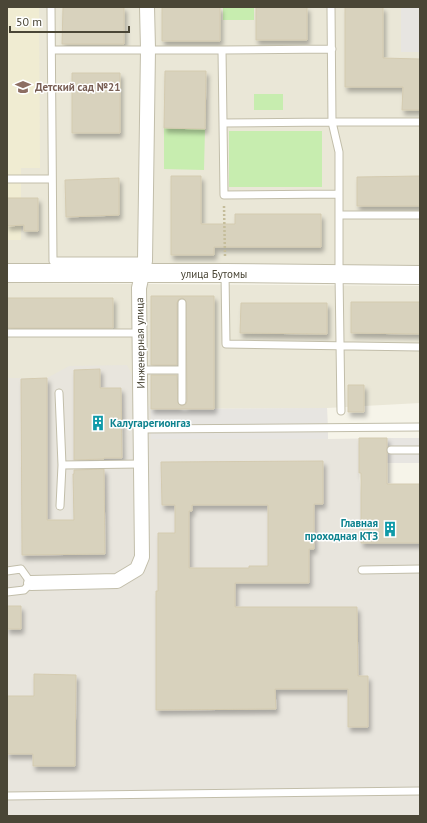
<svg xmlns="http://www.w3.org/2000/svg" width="427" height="823" viewBox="0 0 427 823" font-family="'PT Sans',sans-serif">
<defs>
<filter id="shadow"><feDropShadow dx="2.5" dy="4.5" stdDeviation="2" flood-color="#0004"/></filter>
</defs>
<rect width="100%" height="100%" fill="#f6f4e9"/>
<!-- residential -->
<path fill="#eae7d7" d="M 7,7 L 420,7 L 420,266 L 7,267 Z
M 7,283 L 420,286 L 420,403 L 327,408 L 151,409 L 47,378 L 7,378 Z"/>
<!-- industrial -->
<path fill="#e8e5dd" d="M 151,296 L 214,296 L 214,409 L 327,408 L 328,439 L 387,438 L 359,473 L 361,494 L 391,494 L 420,484 L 420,816 L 7,816 L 7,378 L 47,378 L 69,366 L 127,365 L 150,408 Z"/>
<!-- education -->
<path fill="#f0ecd2" d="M 7,7 L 39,7 L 40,168 L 21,168 L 21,240 L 7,240 Z"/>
<!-- green -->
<path fill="#c7edaf" d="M 223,7 L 254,7 L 254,20 L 223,20 Z
M 254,94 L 283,94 L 283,110 L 254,110 Z
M 164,128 L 205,129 L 204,170 L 164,169 Z
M 229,131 L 322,131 L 322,187 L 229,187 Z"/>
<!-- parking -->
<path fill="#e7e5e1" d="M 401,7 L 420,7 L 420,52 L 401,52 Z
M 327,408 L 328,439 L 151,439 L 151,409 Z
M 387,438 L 420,438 L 420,463 L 387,463 Z"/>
<!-- building -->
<path fill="#d8d2bd" stroke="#d4cbb0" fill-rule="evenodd" filter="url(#shadow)" d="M 63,7 L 124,7 L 124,44 L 62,44 Z
M 162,7 L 220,7 L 220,41 L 162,41 Z
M 256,7 L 307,7 L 307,40 L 256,40 Z
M 345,7 L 383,7 L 383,58 L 420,59 L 420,110 L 402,110 L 403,87 L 345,87 Z
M 165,71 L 206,71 L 205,129 L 164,128 Z
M 72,73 L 120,73 L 120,133 L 72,133 Z
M 171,176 L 201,176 L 201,224 L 235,224 L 235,214 L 321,214 L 321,247 L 214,247 L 214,255 L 171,255 Z
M 420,176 L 420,206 L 357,206 L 357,177 Z
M 119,178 L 119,215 L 66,217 L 65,180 Z
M 7,198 L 38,198 L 38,231 L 24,231 L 24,225 L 7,226 Z
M 151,296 L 214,296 L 214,409 L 151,409 L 151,375 L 177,375 L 178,403 L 180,405 L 182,406 L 186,404 L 187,401 L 186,301 L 184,299 L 182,298 L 178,300 L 177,303 L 177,365 L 151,365 Z
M 7,298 L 113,298 L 113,328 L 7,328 Z
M 351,302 L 420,302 L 420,334 L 351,333 Z
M 241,303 L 327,303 L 327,334 L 240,333 Z
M 100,369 L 100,388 L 121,388 L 122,458 L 104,458 L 104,459 L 74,460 L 74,370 Z
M 47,378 L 47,520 L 74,520 L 73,474 L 74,474 L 74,470 L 104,469 L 105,554 L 22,555 L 21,379 Z
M 348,385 L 364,385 L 364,412 L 348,412 Z
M 359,438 L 387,438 L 387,484 L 420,484 L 420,543 L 361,543 L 361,473 L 359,473 Z
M 323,461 L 323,504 L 314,504 L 314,549 L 309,549 L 309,583 L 235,583 L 235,607 L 357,607 L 358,676 L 368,676 L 368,727 L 348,727 L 348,689 L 275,689 L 276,709 L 156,710 L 156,591 L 158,591 L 158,533 L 175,533 L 175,505 L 162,505 L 161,462 ZM 192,505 L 268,505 L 268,566 L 249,566 L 249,568 L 189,568 L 189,511 L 192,511 Z
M 7,606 L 21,606 L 21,629 L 7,629 Z
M 34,674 L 76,675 L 75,766 L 33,766 L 33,754 L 7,754 L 7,696 L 34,696 Z"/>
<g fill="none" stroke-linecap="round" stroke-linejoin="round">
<defs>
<path id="service" d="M 51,7 L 53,261 L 145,261
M 331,7 L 332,122 L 339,152 L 339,274 L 341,411
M 52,50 L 222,50 L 224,195 L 339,194
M 222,50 L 332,49
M 223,123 L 332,122 L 420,122
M 7,179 L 52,179
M 339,215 L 420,215
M 225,273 L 226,344 L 420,347
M 182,303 L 182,401
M 7,333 L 140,333
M 140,370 L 182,370
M 59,393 L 62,465
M 141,429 L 420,427
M 391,450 L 420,450
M 60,506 L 62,465 L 141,464
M 362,570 L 420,569
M 7,571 L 21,569 L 31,583 L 24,590 L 7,592
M 7,796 L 420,791"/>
<path id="minor" d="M 31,583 L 117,581 L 137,569 L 142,557 L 139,288 L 145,261 L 148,49 L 147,7"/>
<path id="tertiary" d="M 7,273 L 225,273 L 420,275"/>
</defs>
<!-- service casing -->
<use href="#service" stroke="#c2beaa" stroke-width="9"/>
<!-- minor casing -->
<use href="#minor" stroke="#c2beaa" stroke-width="16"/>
<!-- tertiary casing -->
<use href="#tertiary" stroke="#c2beaa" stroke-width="20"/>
<!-- path -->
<path stroke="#c5bd9a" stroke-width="2.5" stroke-dasharray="2 2" stroke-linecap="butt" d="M 224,206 L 225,257"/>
<!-- service -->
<use href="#service" stroke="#fff" stroke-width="7"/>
<!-- minor -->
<use href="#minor" stroke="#fff" stroke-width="14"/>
<!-- tertiary -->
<use href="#tertiary" stroke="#fff" stroke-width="18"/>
</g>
<!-- icons -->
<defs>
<symbol id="school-bare" viewBox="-9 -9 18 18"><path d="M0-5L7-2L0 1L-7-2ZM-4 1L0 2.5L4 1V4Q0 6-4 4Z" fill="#8d6e63" stroke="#fff" stroke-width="2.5" paint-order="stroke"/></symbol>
<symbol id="building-bare" viewBox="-9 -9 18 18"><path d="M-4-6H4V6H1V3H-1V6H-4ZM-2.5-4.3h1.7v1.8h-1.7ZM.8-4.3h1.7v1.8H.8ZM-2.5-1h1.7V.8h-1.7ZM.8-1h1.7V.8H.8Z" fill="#0f9aa8" stroke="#fff" stroke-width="2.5" paint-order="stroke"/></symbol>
</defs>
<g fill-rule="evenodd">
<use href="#school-bare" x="12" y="76" width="22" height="22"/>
<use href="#building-bare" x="87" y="412" width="22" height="22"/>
<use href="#building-bare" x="379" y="518" width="22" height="22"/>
</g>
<g text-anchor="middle" stroke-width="3" stroke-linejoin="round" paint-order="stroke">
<!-- education labels -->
<g font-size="11" font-weight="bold" fill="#785e54" stroke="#fff" text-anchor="start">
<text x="35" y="91">Детский сад №21</text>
</g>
<!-- street labels -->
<g font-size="11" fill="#4a4636" stroke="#fff">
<text x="214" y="278">улица Бутомы</text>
<text transform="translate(140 343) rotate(-91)" y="4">Инженерная улица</text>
</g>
<!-- culture labels -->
<g font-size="11" font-weight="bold" fill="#0d838f" stroke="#fff" text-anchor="start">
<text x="110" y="427">Калугарегионгаз</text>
<text x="378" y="527" text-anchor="end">Главная<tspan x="378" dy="13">проходная КТЗ</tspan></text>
</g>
</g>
<!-- border -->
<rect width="427" height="823" fill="none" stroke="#4a4636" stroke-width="16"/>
<!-- scale -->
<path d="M10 26v6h119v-6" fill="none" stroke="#4a4636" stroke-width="2"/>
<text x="16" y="26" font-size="12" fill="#4a4636" stroke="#ffffff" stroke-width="3" paint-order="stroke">50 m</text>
</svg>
